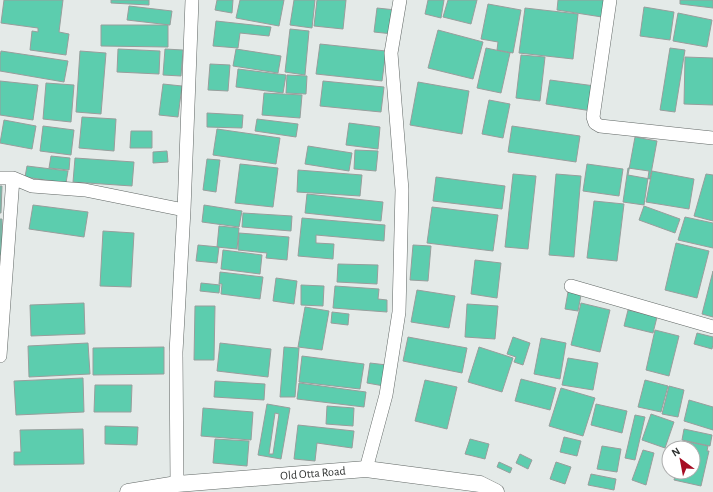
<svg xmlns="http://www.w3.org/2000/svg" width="713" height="492" viewBox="0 0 713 492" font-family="'Alegreya Sans',sans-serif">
<rect width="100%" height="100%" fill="#e4eae8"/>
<!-- building -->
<path fill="#5ccdae" stroke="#989e9c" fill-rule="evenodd" d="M 4,0 L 63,0 L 59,32 L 69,34 L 66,55 L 30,50 L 32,31 L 38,32 L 38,28 L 1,23 Z
M 111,0 L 149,0 L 149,5 L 111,3 Z
M 217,0 L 233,0 L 232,13 L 215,10 Z
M 240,0 L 284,0 L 279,26 L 236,18 Z
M 294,0 L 315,0 L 312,28 L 290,25 Z
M 317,0 L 346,0 L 343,29 L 314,26 Z
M 428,0 L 444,0 L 441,18 L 425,14 Z
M 448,0 L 477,0 L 471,24 L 443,17 Z
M 558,0 L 605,0 L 602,17 L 557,10 Z
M 680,0 L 713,0 L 713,8 L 680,4 Z
M 488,4 L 521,10 L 513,53 L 497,50 L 498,42 L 481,39 Z
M 129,6 L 172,11 L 170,25 L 127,20 Z
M 644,7 L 674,12 L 670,40 L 640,36 Z
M 377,8 L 396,10 L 393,34 L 374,32 Z
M 525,8 L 578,14 L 573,59 L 519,53 Z
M 678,13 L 712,20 L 707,47 L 673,41 Z
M 216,21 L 271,27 L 269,36 L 240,33 L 238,48 L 213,46 Z
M 101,25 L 168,25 L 168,47 L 101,46 Z
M 290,29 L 309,31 L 305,75 L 285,72 Z
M 438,30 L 483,42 L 473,79 L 428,68 Z
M 320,44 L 386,51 L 382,81 L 316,74 Z
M 486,48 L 510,53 L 501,93 L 477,88 Z
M 670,48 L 685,50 L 675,112 L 660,110 Z
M 118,49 L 160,51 L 159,74 L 117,72 Z
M 165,49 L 183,50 L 181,76 L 163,75 Z
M 236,49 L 281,56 L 278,73 L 233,66 Z
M 1,51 L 68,61 L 64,82 L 0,71 L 0,56 Z
M 80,51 L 106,53 L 101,114 L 76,112 Z
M 521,55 L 545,57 L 540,101 L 516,98 Z
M 685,57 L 713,58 L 713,105 L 684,104 Z
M 210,64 L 230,65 L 228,91 L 208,90 Z
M 238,69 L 286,75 L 283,93 L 236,87 Z
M 287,75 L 307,76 L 306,94 L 286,93 Z
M 550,80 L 595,86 L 592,111 L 546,104 Z
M 0,81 L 38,85 L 33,120 L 0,115 Z
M 323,81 L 384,87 L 381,112 L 320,106 Z
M 418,82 L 469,91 L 462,134 L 410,125 Z
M 46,83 L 74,85 L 71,122 L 43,119 Z
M 163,84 L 182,86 L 178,117 L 159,115 Z
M 264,93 L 302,95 L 300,118 L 262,115 Z
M 489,100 L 510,104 L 503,138 L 482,134 Z
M 207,113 L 243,115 L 242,128 L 207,127 Z
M 82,117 L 116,119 L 114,151 L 79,148 Z
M 257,119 L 298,124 L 296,137 L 255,131 Z
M 4,120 L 36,126 L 32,149 L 0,143 Z
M 349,123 L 380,127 L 378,149 L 346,145 Z
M 43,126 L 74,130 L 71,155 L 40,151 Z
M 512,126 L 580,136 L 576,162 L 508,152 Z
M 217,129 L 280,138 L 276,164 L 213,155 Z
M 131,131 L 152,131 L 152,148 L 130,148 Z
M 635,137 L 657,141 L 650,179 L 628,175 Z
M 308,146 L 352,153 L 349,171 L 305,164 Z
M 355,150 L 378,151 L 376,171 L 354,169 Z
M 167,151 L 168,162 L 153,163 L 153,152 Z
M 51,156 L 70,158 L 69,170 L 49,168 Z
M 75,158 L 134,162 L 132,186 L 73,182 Z
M 207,159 L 220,160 L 216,192 L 203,190 Z
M 240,164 L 278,168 L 273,207 L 235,203 Z
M 587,164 L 623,169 L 619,196 L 583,191 Z
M 27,166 L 68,171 L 66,183 L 25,177 Z
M 628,168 L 649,171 L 644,205 L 623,202 Z
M 298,170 L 362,175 L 360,196 L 297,192 Z
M 652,171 L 694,179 L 689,209 L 646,202 Z
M 513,174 L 536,176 L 528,249 L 505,247 Z
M 556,174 L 581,176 L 574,257 L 549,255 Z
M 706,174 L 713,175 L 713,221 L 694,216 Z
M 436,177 L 505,186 L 502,209 L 433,201 Z
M 0,186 L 2,186 L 1,213 L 0,213 Z
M 307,194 L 383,202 L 381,221 L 305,213 Z
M 594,201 L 624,204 L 617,261 L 587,258 Z
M 33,205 L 88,212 L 84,237 L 29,229 Z
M 204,205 L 242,211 L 239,227 L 202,222 Z
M 644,206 L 680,219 L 675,233 L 639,220 Z
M 432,207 L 498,215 L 493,251 L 427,243 Z
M 243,213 L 292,216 L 291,231 L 242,227 Z
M 685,217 L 713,223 L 713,248 L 678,240 Z
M 302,218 L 385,225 L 384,241 L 316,235 L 316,243 L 334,244 L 333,259 L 298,256 Z
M 0,219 L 2,219 L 2,255 L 0,255 Z
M 219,226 L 239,228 L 237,249 L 217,247 Z
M 103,231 L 134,233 L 131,287 L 100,286 Z
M 239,233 L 289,237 L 287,260 L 266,258 L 267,253 L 238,250 Z
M 676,243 L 709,251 L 697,298 L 665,290 Z
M 198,245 L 219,247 L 217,263 L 196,261 Z
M 413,245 L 431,246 L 428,281 L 410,280 Z
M 223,250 L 262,255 L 260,274 L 221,269 Z
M 475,260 L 501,263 L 497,298 L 471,294 Z
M 338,264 L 378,265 L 377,284 L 337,282 Z
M 713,271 L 713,317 L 702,314 Z
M 220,272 L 263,277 L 260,299 L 221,294 L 222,284 L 219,284 Z
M 276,278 L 297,281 L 294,304 L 273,301 Z
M 201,283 L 220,285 L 219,293 L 200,291 Z
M 301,285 L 324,286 L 323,306 L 301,305 Z
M 335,286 L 379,289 L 378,299 L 387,300 L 387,312 L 333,308 Z
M 417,290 L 455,296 L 449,328 L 411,322 Z
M 568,292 L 581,295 L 578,311 L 565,309 Z
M 84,303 L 85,334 L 31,336 L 30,305 Z
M 581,303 L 610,310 L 600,352 L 571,345 Z
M 467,304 L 498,306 L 495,339 L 465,337 Z
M 195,306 L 215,306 L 214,360 L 194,360 Z
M 305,307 L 329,311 L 322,350 L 298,347 Z
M 628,310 L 657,317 L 653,333 L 624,326 Z
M 332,312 L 349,314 L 348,325 L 331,323 Z
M 655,330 L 679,336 L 669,376 L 646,370 Z
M 697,333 L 713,337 L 713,344 L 712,349 L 694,344 Z
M 408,337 L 467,348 L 462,373 L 403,361 Z
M 513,337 L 530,343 L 523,365 L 514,362 L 516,357 L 507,354 Z
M 541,338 L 566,343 L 560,379 L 534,374 Z
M 88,343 L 90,374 L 29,377 L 28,346 Z
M 220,343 L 271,349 L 268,377 L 217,371 Z
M 164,347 L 164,374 L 93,375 L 93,348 Z
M 284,347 L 299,348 L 295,397 L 280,397 Z
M 479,347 L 513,358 L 502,392 L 468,382 Z
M 302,356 L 364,364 L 360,389 L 299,382 Z
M 568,358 L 598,363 L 593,390 L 562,385 Z
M 370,363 L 387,365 L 384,386 L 367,383 Z
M 83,378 L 84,412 L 16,415 L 14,381 Z
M 521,379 L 556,388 L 550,410 L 515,401 Z
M 425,380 L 457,387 L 447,429 L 415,421 Z
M 645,380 L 668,386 L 661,412 L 638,407 Z
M 215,381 L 265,384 L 264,400 L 214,397 Z
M 299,383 L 366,392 L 364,407 L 297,399 Z
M 95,385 L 132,385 L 131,412 L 94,412 Z
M 669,386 L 684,390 L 678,417 L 662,414 Z
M 561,388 L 595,398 L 583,436 L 549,426 Z
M 689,400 L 713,407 L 713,430 L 684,421 Z
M 267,404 L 290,408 L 281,459 L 258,455 ZM 275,413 L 279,414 L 273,454 L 269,454 Z
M 596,404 L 627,411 L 622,433 L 591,425 Z
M 327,406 L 354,408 L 353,426 L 326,424 Z
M 203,408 L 253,412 L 251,440 L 201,436 Z
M 651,414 L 674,422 L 665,448 L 642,440 Z
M 635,415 L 645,417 L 635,460 L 625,458 Z
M 298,425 L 354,431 L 352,448 L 317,443 L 315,461 L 294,459 Z
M 105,426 L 138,427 L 137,445 L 105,444 Z
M 83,429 L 84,464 L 14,465 L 14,452 L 21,452 L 20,430 Z
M 684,429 L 712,435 L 710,446 L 682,440 Z
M 564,437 L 581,441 L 577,456 L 560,452 Z
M 215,439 L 249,441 L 247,466 L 213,463 Z
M 470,439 L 489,444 L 485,459 L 465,454 Z
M 684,441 L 708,446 L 707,451 L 709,451 L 701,486 L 674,480 L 676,472 L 693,472 L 693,448 L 682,448 Z
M 602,446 L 621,449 L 617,472 L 597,469 Z
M 643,450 L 654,453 L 646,485 L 632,480 Z
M 520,454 L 532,460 L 528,469 L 516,463 Z
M 499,462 L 512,468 L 510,473 L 497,467 Z
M 556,462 L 571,467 L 565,484 L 550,479 Z
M 591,474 L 616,479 L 614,490 L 588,485 Z"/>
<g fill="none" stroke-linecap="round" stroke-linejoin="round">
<defs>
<path id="minor" d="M 610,0 L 593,117 L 595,123 L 600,126 L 713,138
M 0,178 L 13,178 L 32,186 L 85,190 L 184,210
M 571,286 L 713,327
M 0,356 L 13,178
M 366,469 L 386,395 L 399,312 L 402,190 L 391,53 L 400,0
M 177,484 L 176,352 L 184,210 L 192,0"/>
<g id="tertiary">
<path id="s1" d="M 128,492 L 177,484 L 366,469 L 480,484 L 496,492"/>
</g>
</defs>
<!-- minor casing -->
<use href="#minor" stroke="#616765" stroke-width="14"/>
<!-- tertiary casing -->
<use href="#tertiary" stroke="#616765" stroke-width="17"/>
<!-- minor -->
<use href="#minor" stroke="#fff" stroke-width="13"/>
<!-- tertiary -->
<use href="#tertiary" stroke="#fff" stroke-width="16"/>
</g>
<g text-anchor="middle" stroke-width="3" stroke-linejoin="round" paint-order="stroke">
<!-- street labels -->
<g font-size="12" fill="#2f3231" stroke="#fff">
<text dy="4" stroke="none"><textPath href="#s1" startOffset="186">Old Otta Road</textPath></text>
</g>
</g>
<!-- north arrow -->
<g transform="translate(681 460) rotate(328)"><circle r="19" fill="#ffffff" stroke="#acadad"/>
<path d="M0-3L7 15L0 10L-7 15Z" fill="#a60c23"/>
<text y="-6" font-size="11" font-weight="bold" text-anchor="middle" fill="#2f3231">N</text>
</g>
</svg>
